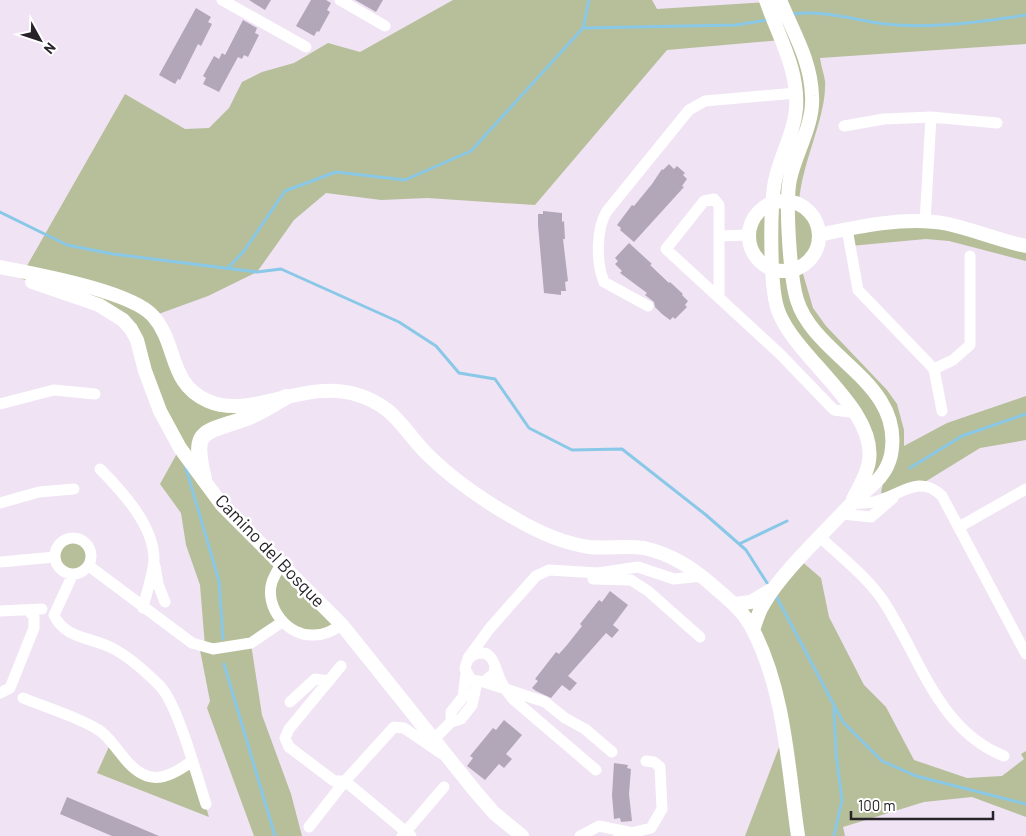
<svg xmlns="http://www.w3.org/2000/svg" width="1026" height="836" viewBox="0 0 1026 836" font-family="Barlow,sans-serif">
<rect width="100%" height="100%" fill="#efe3f4"/>
<!-- green -->
<path fill="#b6bf99" d="M 453,0 L 652,0 L 657,9 L 766,2 L 766,0 L 1026,0 L 1026,44 L 820,58 C 821,66 824,74 825,81 C 827,117 801,163 799,204 C 823,219 825,250 801,267 L 813,308 L 826,326 L 887,390 L 897,404 L 904,430 L 904,446 L 947,423 L 1026,396 L 1026,440 L 980,448 L 920,485 L 900,492 L 881,493 L 885,473 L 862,482 L 868,437 L 786,328 L 772,270 C 740,249 741,222 774,202 L 796,109 L 781,40 L 667,50 L 535,205 L 427,198 L 381,200 L 326,193 L 294,220 L 257,272 L 208,296 L 153,316 L 195,396 L 259,403 L 205,433 L 204,479 L 342,625 L 312,636 L 282,622 L 251,644 L 262,715 L 291,794 L 302,836 L 254,836 L 207,708 L 210,701 L 199,645 L 205,646 L 200,585 L 186,545 L 181,513 L 160,484 L 180,448 L 123,320 L 20,278 L 125,94 L 185,129 L 209,128 L 229,108 L 242,82 L 262,72 L 294,63 L 328,43 L 360,52 Z
M 925,222 L 1026,246 L 1026,261 L 949,241 L 926,239 L 850,246 L 847,229 Z
M55 556a18 18 0 1 1 36 0a18 18 0 1 1-36 0Z
M 800,560 L 821,578 L 829,617 L 864,685 L 886,707 L 914,760 L 967,778 L 1002,776 L 1024,759 L 1021,754 L 1026,751 L 1026,817 L 972,797 L 924,802 L 843,827 L 845,836 L 745,836 L 783,737 L 775,688 L 734,604 L 751,602 Z
M 111,742 L 125,760 L 157,779 L 192,761 L 209,817 L 97,773 Z"/>
<g fill="none" stroke-linecap="round" stroke-linejoin="round">
<!-- stream -->
<path stroke="#8ac8e7" stroke-width="3" d="M 793,14 C 824,10 854,20 885,24 C 932,29 979,22 1026,15
M 583,28 L 736,25 L 767,20
M 0,212 L 67,245 L 113,254 L 257,272 L 281,269 L 399,322 L 436,346 L 459,373 L 495,379 L 529,428 L 572,450 L 622,449 L 706,515 L 746,550 L 769,586
M 228,268 L 244,251 L 285,191 L 336,172 L 405,180 L 471,151 L 583,28 L 589,0
M 185,465 L 219,581 L 223,639
M 910,468 L 962,436 L 1026,414
M 739,544 L 787,521
M 776,596 L 843,722 L 882,761 L 916,776 L 1026,804
M 224,664 L 275,836
M 834,836 L 842,800 L 836,754 L 834,708"/>
</g>
<!-- building -->
<path fill="#b2a7b8" d="M 249,0 L 271,0 L 265,10 Z
M 311,0 L 326,0 L 331,3 L 327,10 L 330,12 L 319,32 L 317,31 L 314,36 L 296,26 Z
M 355,0 L 383,0 L 376,12 Z
M 196,8 L 211,17 L 208,22 L 212,24 L 201,46 L 198,44 L 180,80 L 178,79 L 175,84 L 159,75 Z
M 243,20 L 257,28 L 255,33 L 259,35 L 248,57 L 244,55 L 242,59 L 238,57 L 219,92 L 203,84 L 206,78 L 203,76 L 214,56 L 219,59 L 222,53 L 225,55 Z
M 669,164 L 674,169 L 677,166 L 685,173 L 683,175 L 687,179 L 682,186 L 684,187 L 634,242 L 620,230 L 621,228 L 617,225 L 632,205 L 634,206 L 652,184 L 662,169 L 663,170 Z
M 543,211 L 562,213 L 562,222 L 564,221 L 565,239 L 563,239 L 568,281 L 565,282 L 566,291 L 561,291 L 561,295 L 544,293 L 538,225 L 538,214 L 543,214 Z
M 629,243 L 652,264 L 650,265 L 669,283 L 670,282 L 683,294 L 682,295 L 688,301 L 685,305 L 687,307 L 675,319 L 673,317 L 670,320 L 662,314 L 655,307 L 654,302 L 645,295 L 647,293 L 620,273 L 622,271 L 615,264 L 618,261 L 615,258 Z
M 610,591 L 628,605 L 613,625 L 619,630 L 612,638 L 606,633 L 568,676 L 577,683 L 570,691 L 562,685 L 551,698 L 536,691 L 532,688 L 538,681 L 535,679 L 556,652 L 559,654 L 567,645 L 582,626 L 580,624 L 599,600 L 602,602 Z
M 504,720 L 522,735 L 506,754 L 512,759 L 504,768 L 499,764 L 485,780 L 467,766 L 473,758 L 470,756 L 493,728 L 496,730 Z
M 614,763 L 628,765 L 627,768 L 631,769 L 629,794 L 632,821 L 621,822 L 620,818 L 614,819 L 612,795 Z
M 67,797 L 159,836 L 112,836 L 60,814 Z"/>
<g fill="none" stroke-linecap="round" stroke-linejoin="round">
<!-- minor -->
<path stroke="#fff" stroke-width="11" d="M 222,0 L 306,47
M 340,0 L 385,26
M 844,126 L 884,119 L 931,117 L 997,123
M 925,222 L 931,117
M 847,229 L 858,290 L 934,369 L 942,411
M 719,236 L 748,235
M 719,297 L 719,205 L 714,199 L 704,201 L 666,249 L 780,354 L 834,410 L 857,413
M 648,306 L 604,282 C 596,263 596,228 607,211 L 689,110 L 705,101 L 796,93
M 934,369 L 953,360 L 970,345 L 970,256
M 0,404 L 54,390 L 95,394
M 100,469 C 122,491 154,526 154,559 C 154,572 146,594 143,608
M 0,503 L 39,492 L 74,489
M 851,504 C 859,503 867,503 874,502 C 900,496 919,473 942,496 L 1026,654
M 842,514 L 871,517 L 893,498
M 959,527 L 1026,489
M 820,537 C 841,557 866,576 882,599 C 919,654 937,730 1004,756
M55 556a18 18 0 1 1 36 0a18 18 0 1 1-36 0Z
M 0,562 L 55,557
M 281,564 C 278,570 274,576 272,582 C 264,607 288,637 314,635 C 325,635 333,630 342,625
M 89,566 L 192,643 L 213,649 L 251,643 L 282,622
M 155,566 L 158,584 L 165,602
M 73,574 L 54,615 C 65,639 91,637 112,648 C 130,657 146,672 160,686 C 178,705 197,777 206,804
M 593,579 L 631,580 L 648,591 L 700,637
M 0,611 L 42,609
M 468,658 L 490,628 L 536,576 L 549,570 L 598,573 L 638,567 L 674,579 L 702,576
M 341,666 L 289,729 L 285,738 L 289,747 L 334,781 L 345,781 L 411,836
M 495,666 L 494,673 L 484,682 L 471,680 L 465,669 C 466,662 469,656 476,654 C 493,648 495,668 500,679 C 503,687 508,693 513,699 L 596,770
M 484,682 L 545,702 L 565,718 L 585,729 L 612,752
M 0,693 L 10,688 L 34,628 L 34,617 L 29,611
M 23,698 C 45,707 78,717 97,729 C 107,734 114,746 121,754 C 144,785 163,783 192,761
M 290,702 L 315,679 L 329,681
M 451,722 L 451,712 L 463,697 L 466,674
M 434,739 L 451,722 L 461,719 L 472,705 L 477,682
M 309,827 L 345,781 L 394,727 L 404,728 L 442,754
M 402,836 L 444,787
M 580,836 L 599,826 L 628,832
M 619,836 L 651,828 L 662,809 L 660,767 L 654,762 L 646,761"/>
<!-- tertiary -->
<path stroke="#fff" stroke-width="14" d="M 766,0 C 778,36 799,69 796,109 C 794,134 780,156 775,181 C 770,206 769,290 779,313 C 798,360 877,409 869,461 C 867,474 859,488 853,499
M749 236a35 35 0 1 1 70 0a35 35 0 1 1-70 0Z
M 819,235 C 860,226 907,216 948,224 C 975,230 1000,241 1026,246
M 0,267 C 35,274 131,291 153,316 C 178,344 168,384 208,401 C 251,420 304,379 355,394 C 395,406 400,426 426,453 C 452,479 484,501 516,519 C 538,532 563,543 589,547 C 607,549 626,545 644,548 C 671,554 692,567 712,585 C 727,598 744,611 753,630 C 785,692 788,768 798,836
M 32,282 L 99,305 L 123,320 L 131,329 L 137,340 L 145,371 L 160,411 L 180,448 L 222,505 L 342,625 L 475,791 L 494,813 L 522,836
M 734,604 L 751,602 L 771,590
M 753,630 C 756,622 758,613 763,605 C 781,573 823,534 849,506 C 866,488 885,481 891,455 C 905,382 815,358 797,300 C 790,277 785,202 790,179 C 796,152 814,124 812,96 C 811,60 793,32 780,0"/>
<!-- secondary -->
<path stroke="#fff" stroke-width="16" d="M 204,479 C 192,429 201,434 244,419 C 259,414 273,404 286,397"/>
</g>
<g text-anchor="middle" stroke-width="5" stroke-linejoin="round" paint-order="stroke">
<!-- street labels -->
<g font-size="18" fill="#272329" stroke="#fff">
<text transform="translate(270 551) rotate(46)" y="6">Camino del Bosque</text>
</g>
</g>
<!-- north arrow -->
<g transform="translate(40 40) rotate(130)" stroke="#ffffff" stroke-width="4" paint-order="stroke">
<path d="M0-4L9 19L0 12L-9 19Z" fill="#272329"/>
<text y="-8" font-size="14" font-weight="bold" text-anchor="middle" fill="#272329">N</text>
</g>
<!-- scale -->
<path d="M851 811v8h142v-8" fill="none" stroke="#272329" stroke-width="2.5"/>
<text x="858" y="811" font-size="15" fill="#272329" stroke="#ffffff" stroke-width="4" paint-order="stroke">100 m</text>
</svg>
